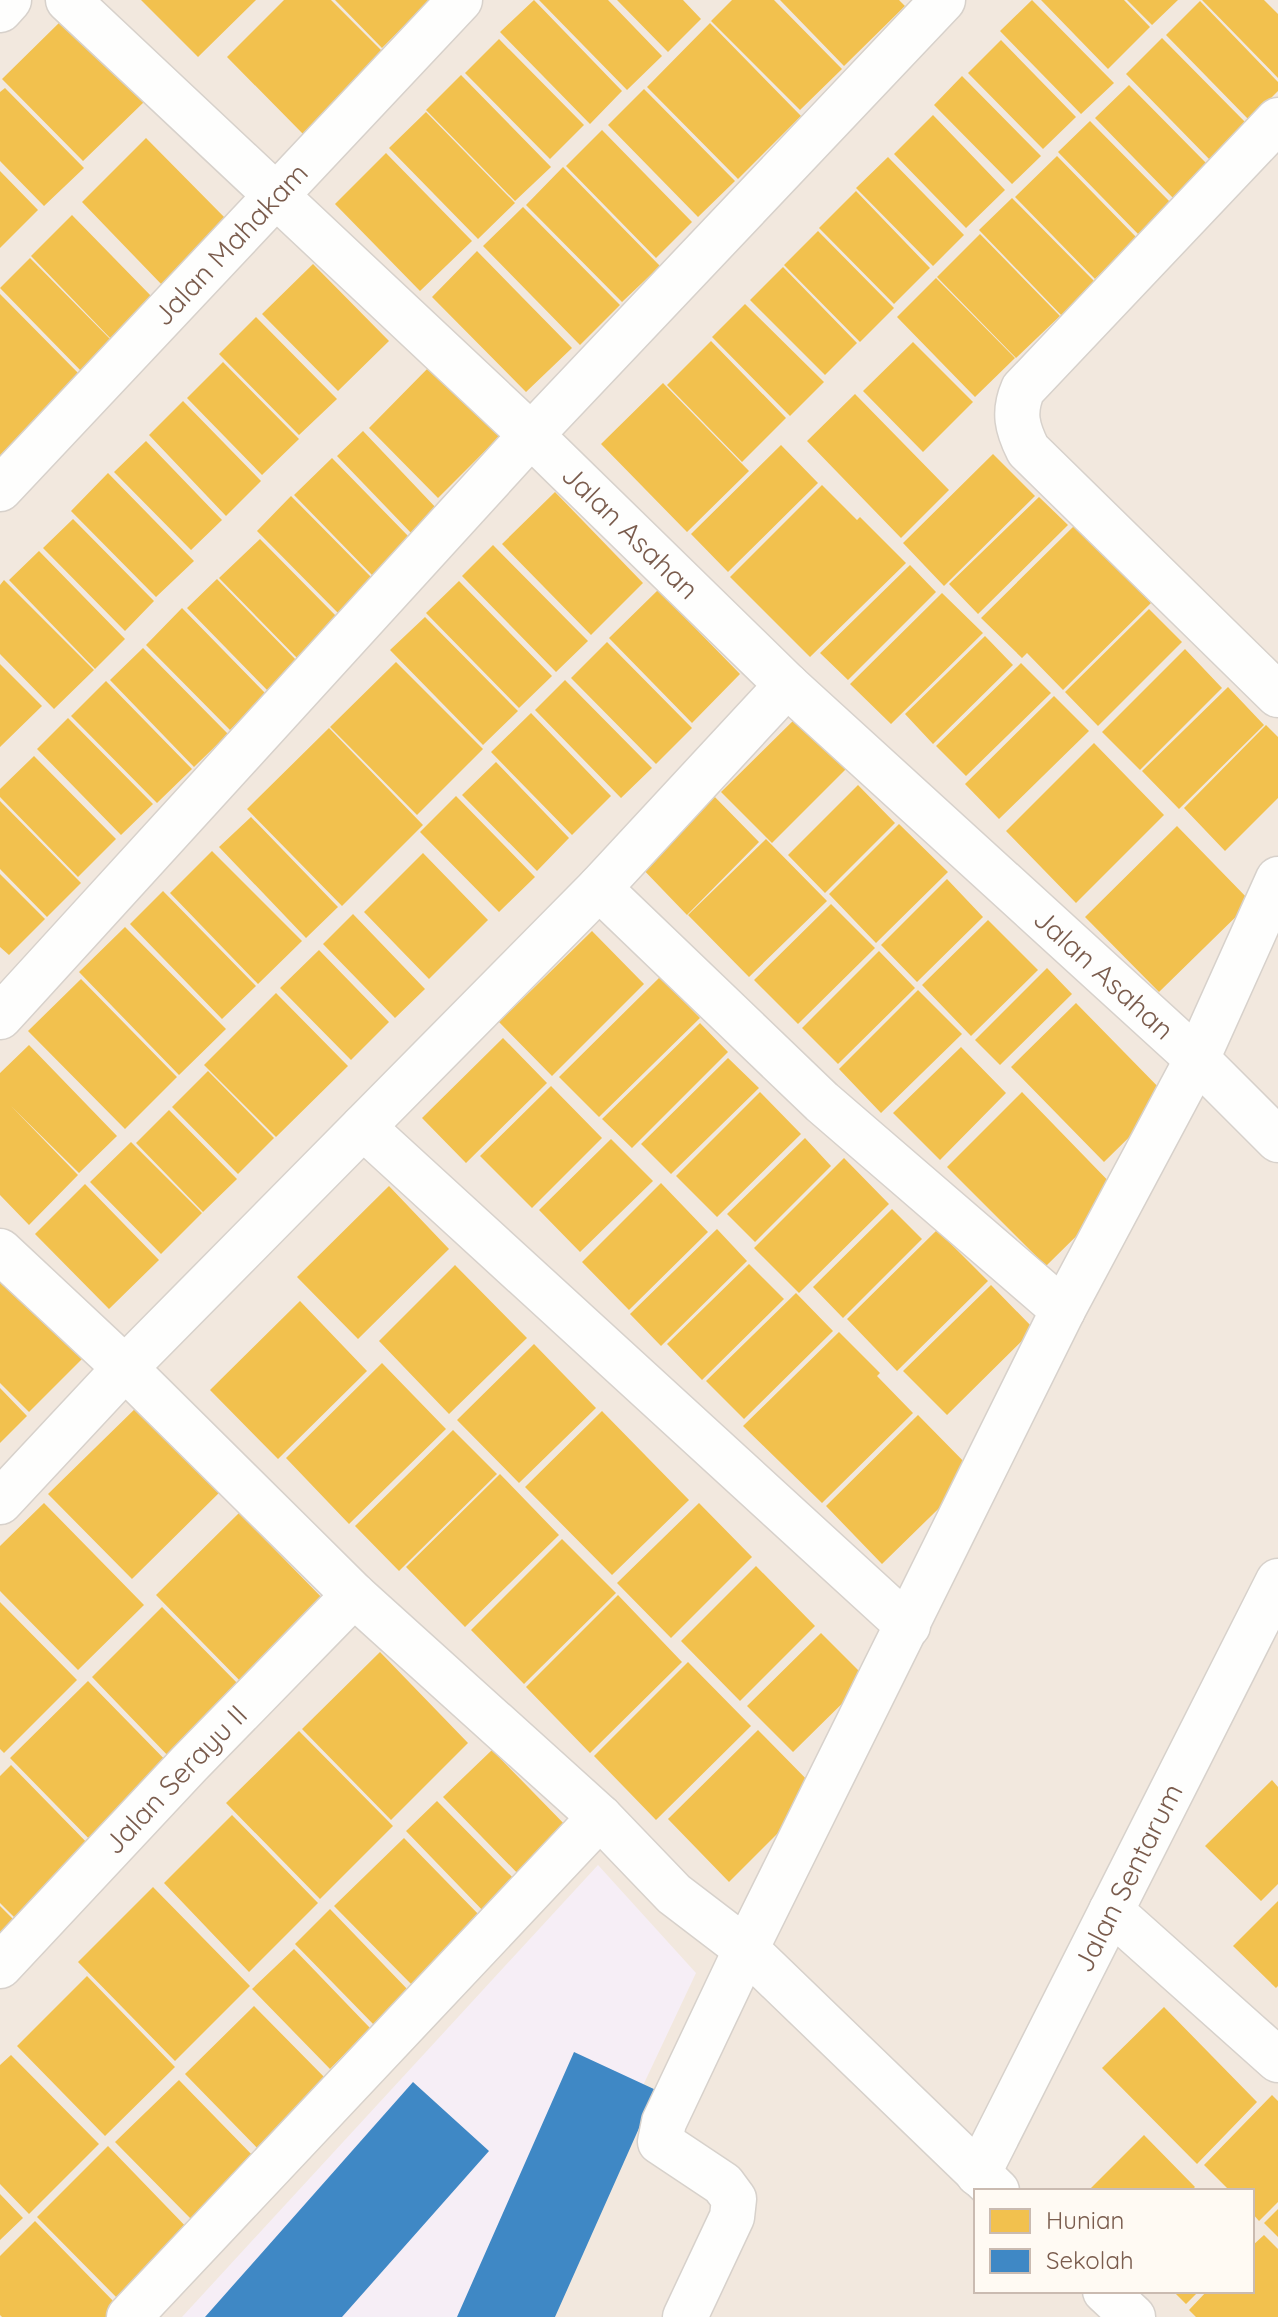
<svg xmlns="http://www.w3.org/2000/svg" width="1278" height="2317" viewBox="0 0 1278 2317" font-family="Quicksand,sans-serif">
<rect width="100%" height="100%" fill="#f9f5f0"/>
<!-- residential -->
<path fill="#f2e8de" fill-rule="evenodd" d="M 0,0 L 1278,0 L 1278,2317 L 0,2317 ZM 976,2191 L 1252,2191 L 1252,2291 L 976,2291 Z"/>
<!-- education -->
<path fill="#f6eef6" d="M 598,1865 L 696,1973 L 534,2317 L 182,2317 Z"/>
<!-- homes -->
<path fill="#f2c14e" d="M 141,0 L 256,0 L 198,57 Z
M 284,0 L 331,0 L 385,54 L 303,134 L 227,57 Z
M 335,0 L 430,0 L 382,48 Z
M 534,0 L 622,91 L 590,124 L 500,32 Z
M 539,0 L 608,0 L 662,56 L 627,90 Z
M 617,0 L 683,0 L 701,19 L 668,52 Z
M 732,0 L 774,0 L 842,69 L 800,110 L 711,21 Z
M 780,0 L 899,0 L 905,6 L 844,66 Z
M 1032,0 L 1114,83 L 1081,114 L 1000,31 Z
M 1041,0 L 1124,0 L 1150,27 L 1108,69 Z
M 1127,0 L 1178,0 L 1152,25 Z
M 1202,0 L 1264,0 L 1278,14 L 1278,78 Z
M 1200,1 L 1278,82 L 1278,91 L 1249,120 L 1166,35 Z
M 63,19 L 144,102 L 83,161 L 2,79 Z
M 710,23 L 801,116 L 738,179 L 647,87 Z
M 1162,38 L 1248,125 L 1211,161 L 1126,74 Z
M 499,39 L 584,125 L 550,159 L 465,73 Z
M 1001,40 L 1076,117 L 1043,149 L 968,73 Z
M 461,75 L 551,167 L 515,201 L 426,110 Z
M 962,76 L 1041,156 L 1012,184 L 934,105 Z
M 1129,85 L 1207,164 L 1173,198 L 1095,118 Z
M 5,88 L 84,168 L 44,206 L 0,161 L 0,92 Z
M 644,89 L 735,181 L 698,217 L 608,125 Z
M 426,112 L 515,203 L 478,239 L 389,148 Z
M 933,115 L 1005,190 L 966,228 L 894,154 Z
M 1090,121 L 1172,204 L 1140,236 L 1058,152 Z
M 602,130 L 692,222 L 656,258 L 566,166 Z
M 146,138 L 228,221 L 163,286 L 82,202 Z
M 386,153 L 472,241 L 420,291 L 335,204 Z
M 1057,156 L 1137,238 L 1095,279 L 1015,197 Z
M 888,157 L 964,235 L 933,266 L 856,188 Z
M 563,167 L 660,266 L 622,302 L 526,205 Z
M 0,171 L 38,210 L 0,248 Z
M 856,191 L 930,268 L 894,304 L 819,228 Z
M 1012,198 L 1097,284 L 1063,317 L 979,230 Z
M 523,207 L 620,305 L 580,345 L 483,246 Z
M 72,215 L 153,298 L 112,340 L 31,256 Z
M 818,231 L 894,308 L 860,342 L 784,265 Z
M 980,234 L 1060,316 L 1016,358 L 937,277 Z
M 477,251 L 572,348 L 526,392 L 432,297 Z
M 30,258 L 114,343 L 84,374 L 0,288 Z
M 313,264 L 389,341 L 338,391 L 262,314 Z
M 783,267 L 857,343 L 825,375 L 750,300 Z
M 936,278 L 1015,358 L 975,397 L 897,317 Z
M 0,294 L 82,377 L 0,458 Z
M 745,304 L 824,382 L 790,416 L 712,337 Z
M 256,317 L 337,399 L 299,435 L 219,354 Z
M 711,341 L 786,418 L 742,462 L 667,385 Z
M 913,342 L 973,402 L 923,452 L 863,391 Z
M 223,362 L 299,439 L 262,475 L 187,398 Z
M 433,363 L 502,434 L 438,498 L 369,428 Z
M 663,383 L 749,471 L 687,532 L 601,444 Z
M 855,394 L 949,490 L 901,538 L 807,441 Z
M 183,401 L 261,481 L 226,516 L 149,435 Z
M 363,431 L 438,510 L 413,535 L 337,456 Z
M 146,441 L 222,520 L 191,550 L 114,472 Z
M 781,445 L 818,483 L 728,572 L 691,534 Z
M 993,454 L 1035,496 L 944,586 L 903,543 Z
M 332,458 L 410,538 L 372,575 L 294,495 Z
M 108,473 L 194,561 L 156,597 L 71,511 Z
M 822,485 L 857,520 L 860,517 L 906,563 L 810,657 L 730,577 Z
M 555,492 L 643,583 L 591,635 L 502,544 Z
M 291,496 L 375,581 L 340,615 L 257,531 Z
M 1039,497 L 1068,525 L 978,614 L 949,584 Z
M 73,519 L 154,601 L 125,631 L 43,548 Z
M 1075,525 L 1151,603 L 1063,690 L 1027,653 L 1022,658 L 981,618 Z
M 260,539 L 338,618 L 298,659 L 219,578 Z
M 493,545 L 588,641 L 556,672 L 462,576 Z
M 39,551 L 125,639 L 95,669 L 9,580 Z
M 910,565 L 936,592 L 848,680 L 820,653 Z
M 217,579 L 299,663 L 269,692 L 187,608 Z
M 4,580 L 94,670 L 54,709 L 0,654 L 0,585 Z
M 459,581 L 552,676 L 519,708 L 426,613 Z
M 658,590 L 740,674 L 692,723 L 609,638 Z
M 942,593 L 983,633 L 891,724 L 850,684 Z
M 182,608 L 266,694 L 230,730 L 146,645 Z
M 1149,609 L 1182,642 L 1098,726 L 1065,692 Z
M 425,617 L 518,711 L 483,745 L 390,650 Z
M 985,636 L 1013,665 L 933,744 L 905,714 Z
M 607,642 L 692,728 L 656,764 L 571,678 Z
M 143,648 L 228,734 L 194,767 L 110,680 Z
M 1185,649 L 1222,688 L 1140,770 L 1102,732 Z
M 396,662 L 483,749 L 417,815 L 330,727 Z
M 1021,663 L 1051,693 L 966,776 L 936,746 Z
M 0,664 L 42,706 L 0,747 Z
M 565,680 L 652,768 L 621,798 L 535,710 Z
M 106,681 L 192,769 L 157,803 L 71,716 Z
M 1228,687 L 1264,725 L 1179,809 L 1142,771 Z
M 1054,696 L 1089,731 L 999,819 L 965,784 Z
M 805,709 L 855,760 L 772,843 L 721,792 Z
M 531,713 L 611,796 L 572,835 L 491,752 Z
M 68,718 L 153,804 L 121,835 L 37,749 Z
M 1266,725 L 1278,737 L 1278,798 L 1225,851 L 1184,808 Z
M 329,728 L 423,825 L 342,906 L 247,809 Z
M 1094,743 L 1164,815 L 1076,903 L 1006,831 Z
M 34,756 L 116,839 L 78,877 L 0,797 L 0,789 Z
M 496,762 L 569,838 L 537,871 L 462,795 Z
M 858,785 L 895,823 L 825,893 L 788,855 Z
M 710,792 L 759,842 L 687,915 L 637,863 Z
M 456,796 L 535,877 L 499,912 L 420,832 Z
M 0,801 L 81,883 L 47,917 L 0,869 Z
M 251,817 L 338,907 L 306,938 L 219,847 Z
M 899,824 L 948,872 L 876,943 L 829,894 Z
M 1177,826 L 1251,902 L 1159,992 L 1085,917 Z
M 766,839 L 827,901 L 749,977 L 688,915 Z
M 212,851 L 302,941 L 258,984 L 170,893 Z
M 423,853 L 488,920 L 429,979 L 364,912 Z
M 0,874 L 45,919 L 9,955 L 0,947 Z
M 947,879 L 983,917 L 917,982 L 881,945 Z
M 163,891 L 256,986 L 222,1019 L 130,924 Z
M 831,904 L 875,948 L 798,1024 L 754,980 Z
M 353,914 L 425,989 L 395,1018 L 323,944 Z
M 988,920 L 1038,970 L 971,1036 L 922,985 Z
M 125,927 L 226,1029 L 179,1075 L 79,972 Z
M 592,931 L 644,984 L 552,1076 L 499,1022 Z
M 319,950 L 389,1022 L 351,1060 L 280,988 Z
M 879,951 L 915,988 L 838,1064 L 802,1028 Z
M 1047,968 L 1072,994 L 1000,1065 L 975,1040 Z
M 660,977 L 700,1018 L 599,1117 L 559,1077 Z
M 81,979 L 177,1077 L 125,1129 L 28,1031 Z
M 918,990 L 962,1034 L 881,1113 L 839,1069 Z
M 276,993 L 348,1066 L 276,1137 L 204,1065 Z
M 1076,1003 L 1169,1098 L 1104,1162 L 1011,1067 Z
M 700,1023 L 728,1052 L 632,1148 L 602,1119 Z
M 503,1038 L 547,1083 L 466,1163 L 422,1118 Z
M 29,1045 L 117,1136 L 79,1173 L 11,1106 L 78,1175 L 29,1225 L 0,1195 L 0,1073 Z
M 961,1047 L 1006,1093 L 940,1160 L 893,1113 Z
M 728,1058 L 759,1088 L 671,1174 L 641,1144 Z
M 208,1071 L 274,1138 L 238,1174 L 172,1107 Z
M 551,1086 L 602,1138 L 532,1208 L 480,1156 Z
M 760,1092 L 801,1134 L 717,1217 L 676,1176 Z
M 1022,1092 L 1120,1193 L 1046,1266 L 947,1167 Z
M 169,1110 L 237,1179 L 203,1212 L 136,1143 Z
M 805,1138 L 831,1166 L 755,1242 L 727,1214 Z
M 611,1139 L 653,1181 L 580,1252 L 539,1210 Z
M 131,1142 L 202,1213 L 161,1254 L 90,1182 Z
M 844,1158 L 889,1204 L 799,1293 L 754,1248 Z
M 661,1183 L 708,1232 L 629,1310 L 582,1262 Z
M 85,1184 L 159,1260 L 109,1309 L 35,1234 Z
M 389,1186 L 449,1249 L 358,1339 L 297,1277 Z
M 892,1209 L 922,1239 L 843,1318 L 813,1287 Z
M 717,1229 L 747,1261 L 661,1346 L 630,1314 Z
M 937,1230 L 988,1281 L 897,1371 L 847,1319 Z
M 749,1264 L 784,1299 L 702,1380 L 667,1344 Z
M 455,1265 L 527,1338 L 449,1414 L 379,1341 Z
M 0,1275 L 85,1356 L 29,1412 L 0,1383 Z
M 991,1285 L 1034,1329 L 947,1415 L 903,1371 Z
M 796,1293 L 833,1331 L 744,1419 L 706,1381 Z
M 300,1301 L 367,1371 L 278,1459 L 210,1390 Z
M 839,1332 L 880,1373 L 877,1376 L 913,1413 L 822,1503 L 743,1426 Z
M 534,1344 L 596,1408 L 519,1483 L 457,1420 Z
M 382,1363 L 446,1429 L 349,1524 L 286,1458 Z
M 0,1388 L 27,1416 L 0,1443 Z
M 142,1402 L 225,1487 L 132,1579 L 48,1494 Z
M 602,1411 L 689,1500 L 612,1575 L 525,1487 Z
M 918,1415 L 975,1473 L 882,1564 L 826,1506 Z
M 453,1430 L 497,1474 L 399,1571 L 355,1526 Z
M 500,1474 L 559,1535 L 465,1627 L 406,1567 Z
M 44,1503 L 144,1605 L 78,1670 L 0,1591 L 0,1546 Z
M 699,1503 L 752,1557 L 671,1638 L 617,1583 Z
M 239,1513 L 331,1607 L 248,1689 L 156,1595 Z
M 562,1539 L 616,1593 L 524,1684 L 471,1630 Z
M 756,1566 L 815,1626 L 740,1701 L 681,1641 Z
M 618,1595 L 682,1662 L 590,1753 L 526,1687 Z
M 0,1602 L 77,1680 L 4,1753 L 0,1749 Z
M 162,1607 L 246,1692 L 174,1762 L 92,1677 Z
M 821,1633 L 867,1679 L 793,1752 L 747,1706 Z
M 380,1652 L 468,1743 L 391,1820 L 302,1729 Z
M 688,1662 L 751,1726 L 656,1820 L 594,1756 Z
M 88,1681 L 177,1772 L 99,1849 L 10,1758 Z
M 758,1730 L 819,1792 L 729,1882 L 668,1819 Z
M 299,1731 L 393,1826 L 320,1899 L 226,1803 Z
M 492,1750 L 572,1832 L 524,1880 L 443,1797 Z
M 11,1765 L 96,1852 L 22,1925 L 0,1903 L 0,1776 Z
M 1272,1780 L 1278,1787 L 1278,1884 L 1261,1901 L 1205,1846 Z
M 437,1801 L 520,1885 L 488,1916 L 406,1831 Z
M 232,1815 L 318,1903 L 249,1972 L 164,1883 Z
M 404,1838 L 483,1919 L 414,1987 L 334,1906 Z
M 153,1887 L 250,1986 L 175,2061 L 78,1962 Z
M 1278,1901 L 1278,1986 L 1276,1988 L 1233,1946 Z
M 0,1906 L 26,1932 L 0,1958 Z
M 330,1909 L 410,1992 L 375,2026 L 295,1944 Z
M 294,1949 L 370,2028 L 330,2069 L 252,1989 Z
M 87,1976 L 175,2067 L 105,2136 L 17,2046 Z
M 254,2006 L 332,2085 L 262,2153 L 185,2074 Z
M 1164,2007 L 1257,2102 L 1197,2164 L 1102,2068 Z
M 11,2055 L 99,2144 L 29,2214 L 0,2184 L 0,2065 Z
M 179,2080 L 255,2158 L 192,2220 L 115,2142 Z
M 1272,2095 L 1278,2101 L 1278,2202 L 1259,2221 L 1252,2213 L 1252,2191 L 1230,2191 L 1204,2165 Z
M 1144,2135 L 1195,2187 L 1191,2191 L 1088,2191 Z
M 108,2146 L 193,2234 L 123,2304 L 37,2217 Z
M 0,2194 L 23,2218 L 0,2240 Z
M 1278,2209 L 1278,2237 L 1264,2223 Z
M 35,2221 L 118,2306 L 108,2317 L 2,2317 L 0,2315 L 0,2256 Z
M 1264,2235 L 1278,2249 L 1278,2317 L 1196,2317 L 1189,2310 L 1207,2291 L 1252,2291 L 1252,2246 Z
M 1173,2291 L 1199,2291 L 1186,2304 Z"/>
<!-- schools -->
<path fill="#3f88c5" d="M 574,2052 L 656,2090 L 555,2317 L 457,2317 Z
M 413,2082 L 489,2151 L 342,2317 L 205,2317 Z"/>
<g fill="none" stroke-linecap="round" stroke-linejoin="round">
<defs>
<g id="minor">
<path id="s1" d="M 68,0 L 531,435 L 787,685 L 1197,1059 L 1278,1140"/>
<path d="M 0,10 L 9,0"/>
<path d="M 1278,120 L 1023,389 C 1013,412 1017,428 1028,450 L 1278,695"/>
<path id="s2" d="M 0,489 L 460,0"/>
<path d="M 599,888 L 822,1102 L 1063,1310"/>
<path d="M 0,1017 L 531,435 L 943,0"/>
<path d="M 363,1127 L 908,1626"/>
<path d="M 0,1251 L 125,1368 L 354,1595 L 600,1817 L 674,1894 L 746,1949 L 997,2191"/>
<path d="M 0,1502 L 125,1368 L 599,888 L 787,685"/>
<path d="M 1111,1911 L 1278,2060"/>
<path id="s3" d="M 0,1966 L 189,1764 L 354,1595"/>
<path id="s4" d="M 978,2174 L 1278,1581"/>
<path d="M 1105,2291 L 1133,2317"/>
<path d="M 129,2317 L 600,1817"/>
<path d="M 685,2317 L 732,2217 L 734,2199 L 723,2184 L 660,2142 L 664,2122 L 746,1949 L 1063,1310 L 1197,1059 L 1278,879"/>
</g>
</defs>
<!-- minor casing -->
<use href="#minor" stroke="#d7d1cb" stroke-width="47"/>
<!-- minor -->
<use href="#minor" stroke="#fefefd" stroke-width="44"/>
</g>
<g text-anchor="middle" stroke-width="8" stroke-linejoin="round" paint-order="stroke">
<!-- street labels -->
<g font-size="28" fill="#7a5c4d" stroke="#fffaf3">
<text dy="10" stroke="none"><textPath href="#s2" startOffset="336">Jalan Mahakam</textPath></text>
<text dy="10" stroke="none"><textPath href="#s1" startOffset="774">Jalan Asahan</textPath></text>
<text dy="10" stroke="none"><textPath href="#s1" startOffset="1422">Jalan Asahan</textPath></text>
<text dy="10" stroke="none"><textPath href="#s3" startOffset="256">Jalan Serayu II</textPath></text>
<text dy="10" stroke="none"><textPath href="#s4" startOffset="332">Jalan Sentarum</textPath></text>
</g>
</g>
<!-- legend -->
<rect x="974" y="2189" width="280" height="104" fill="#fffaf3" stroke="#cabbb1" stroke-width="2"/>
<rect x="990" y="2209" width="40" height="24" fill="#f2c14e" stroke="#cabbb1" stroke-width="2"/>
<text x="1046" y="2229" font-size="24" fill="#7a5c4d">Hunian</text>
<rect x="990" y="2249" width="40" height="24" fill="#3f88c5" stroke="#cabbb1" stroke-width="2"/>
<text x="1046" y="2269" font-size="24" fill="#7a5c4d">Sekolah</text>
</svg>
